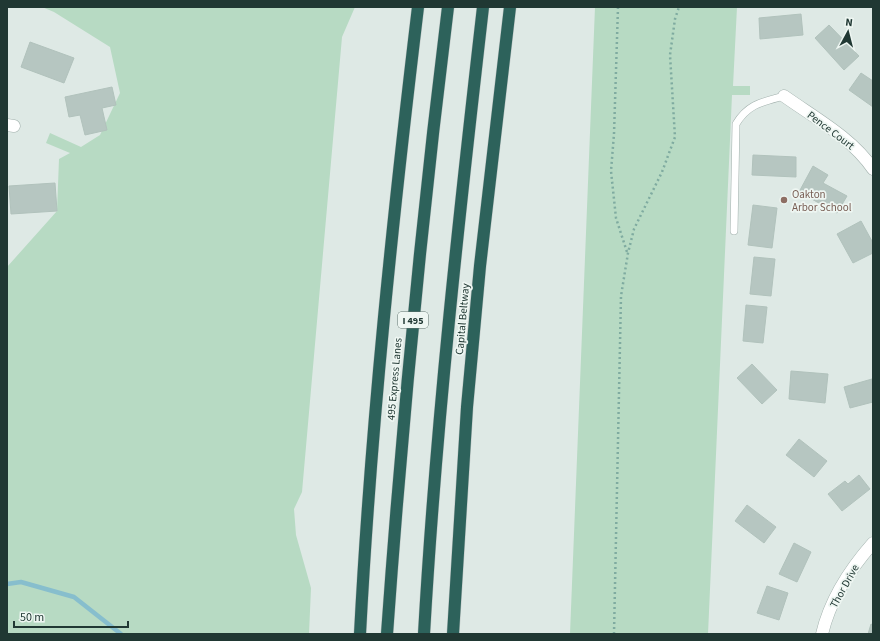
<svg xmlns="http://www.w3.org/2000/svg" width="880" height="641" viewBox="0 0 880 641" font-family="'Source Sans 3',sans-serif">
<rect width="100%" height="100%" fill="#dee9e5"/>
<!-- green -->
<path fill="#b7dac3" d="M 42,7 L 355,7 L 342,37 L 302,492 L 294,509 L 296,535 L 311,588 L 309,634 L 7,634 L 7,267 L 57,211 L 59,159 L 70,153 L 46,143 L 50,133 L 81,147 L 100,135 L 120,93 L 110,47 L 54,12 Z
M 595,7 L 737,7 L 733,86 L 750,86 L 750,95 L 732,95 L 708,634 L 570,634 Z"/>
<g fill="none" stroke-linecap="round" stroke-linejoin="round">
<!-- stream -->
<path stroke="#87becd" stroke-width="4.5" d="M 7,584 L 21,582 L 74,597 L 121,634"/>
</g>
<!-- building -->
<path fill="#b6c6c1" stroke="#b1c2bc" d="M 801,14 L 803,35 L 760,39 L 759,18 Z
M 829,25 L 859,56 L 844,70 L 815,38 Z
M 30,42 L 74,58 L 64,83 L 21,67 Z
M 861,73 L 873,81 L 873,107 L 849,90 Z
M 112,87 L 116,105 L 102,108 L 107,130 L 85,135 L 80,115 L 69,117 L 65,97 Z
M 753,155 L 796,157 L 796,177 L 752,175 Z
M 813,166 L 828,175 L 823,183 L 847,196 L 837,213 L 799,192 Z
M 55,183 L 57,211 L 11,214 L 9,186 Z
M 753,205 L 777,208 L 772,248 L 748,245 Z
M 861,221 L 873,243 L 873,253 L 853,263 L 837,234 Z
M 754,257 L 775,259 L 771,296 L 750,294 Z
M 746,305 L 767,307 L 763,343 L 743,341 Z
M 752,364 L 777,390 L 762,404 L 737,378 Z
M 791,371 L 828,374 L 825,403 L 789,399 Z
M 872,379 L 873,402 L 850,408 L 844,387 Z
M 799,439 L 827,461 L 814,477 L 786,455 Z
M 859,475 L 870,489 L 842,511 L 828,494 L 845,481 L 848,484 Z
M 747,505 L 776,527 L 764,543 L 735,521 Z
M 794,543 L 811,552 L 797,582 L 779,574 Z
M 767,586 L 788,593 L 779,620 L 757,613 Z
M 871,624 L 873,625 L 873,634 L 868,634 Z"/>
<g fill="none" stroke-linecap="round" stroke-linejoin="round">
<defs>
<path id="lane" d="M 734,231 L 736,124 C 748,104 762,102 784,96"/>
<path id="street" d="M 784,96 C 815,118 852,138 873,169
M 7,125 L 14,126
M 822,634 C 830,600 850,569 873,543"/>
<path id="highway" d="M 360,634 C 371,424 393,215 418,7
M 387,634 C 402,424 422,216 448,7
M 424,634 C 436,424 459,216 483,7
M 453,634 L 467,407 L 480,266 L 510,7"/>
</defs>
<!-- lane casing -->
<use href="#lane" stroke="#a1b0ac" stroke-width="8"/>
<!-- street casing -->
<use href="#street" stroke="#a1b0ac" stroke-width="13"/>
<!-- highway casing -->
<use href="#highway" stroke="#bcc3c2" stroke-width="13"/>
<!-- path -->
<path stroke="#7faba0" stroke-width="2.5" stroke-dasharray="2 3" stroke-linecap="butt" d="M 618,7 L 614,134 L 611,171 L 616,218 L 627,252
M 614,634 L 621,296 L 628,253 L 634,229 L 662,172 L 675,137 L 670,55 L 675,19 L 679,7"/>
<!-- lane -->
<use href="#lane" stroke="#fff" stroke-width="7"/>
<!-- street -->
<use href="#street" stroke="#fff" stroke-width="12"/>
<!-- highway -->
<use href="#highway" stroke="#2d625b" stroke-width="12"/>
</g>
<!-- markers -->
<circle fill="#8d6e63" stroke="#eef6f2" stroke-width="1.5" cx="784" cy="200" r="4"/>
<g text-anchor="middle" stroke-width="3.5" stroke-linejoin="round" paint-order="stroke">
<!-- shield labels -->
<rect fill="#eef6f2" stroke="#5e716c" stroke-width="1" x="398" y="312" width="30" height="16" rx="3"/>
<g font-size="10" font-weight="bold" fill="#203833">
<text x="413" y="324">I 495</text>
</g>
<!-- street labels -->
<g font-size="11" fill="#203833" stroke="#eef6f2">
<text transform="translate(831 130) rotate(37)" y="4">Pence Court</text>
<text transform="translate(462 319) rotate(-85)" y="4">Capital Beltway</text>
<text transform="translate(394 379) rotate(-85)" y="4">495 Express Lanes</text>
<text transform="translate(844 586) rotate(-61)" y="4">Thor Drive</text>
</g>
<!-- education labels -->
<g font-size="11" fill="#785e54" stroke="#eef6f2" text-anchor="start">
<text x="792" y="198">Oakton<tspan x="792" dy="13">Arbor School</tspan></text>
</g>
</g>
<!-- border -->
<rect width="880" height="641" fill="none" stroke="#203833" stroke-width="16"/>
<!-- north arrow -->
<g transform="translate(848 32) rotate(7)" stroke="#eef6f2" stroke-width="3" paint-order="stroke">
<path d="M0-3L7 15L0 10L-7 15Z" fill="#203833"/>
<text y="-6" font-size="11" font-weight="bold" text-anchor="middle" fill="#203833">N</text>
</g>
<!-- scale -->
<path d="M14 621v6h114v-6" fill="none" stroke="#203833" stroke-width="2"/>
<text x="20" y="621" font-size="12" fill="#203833" stroke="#eef6f2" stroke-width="3" paint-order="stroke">50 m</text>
</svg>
